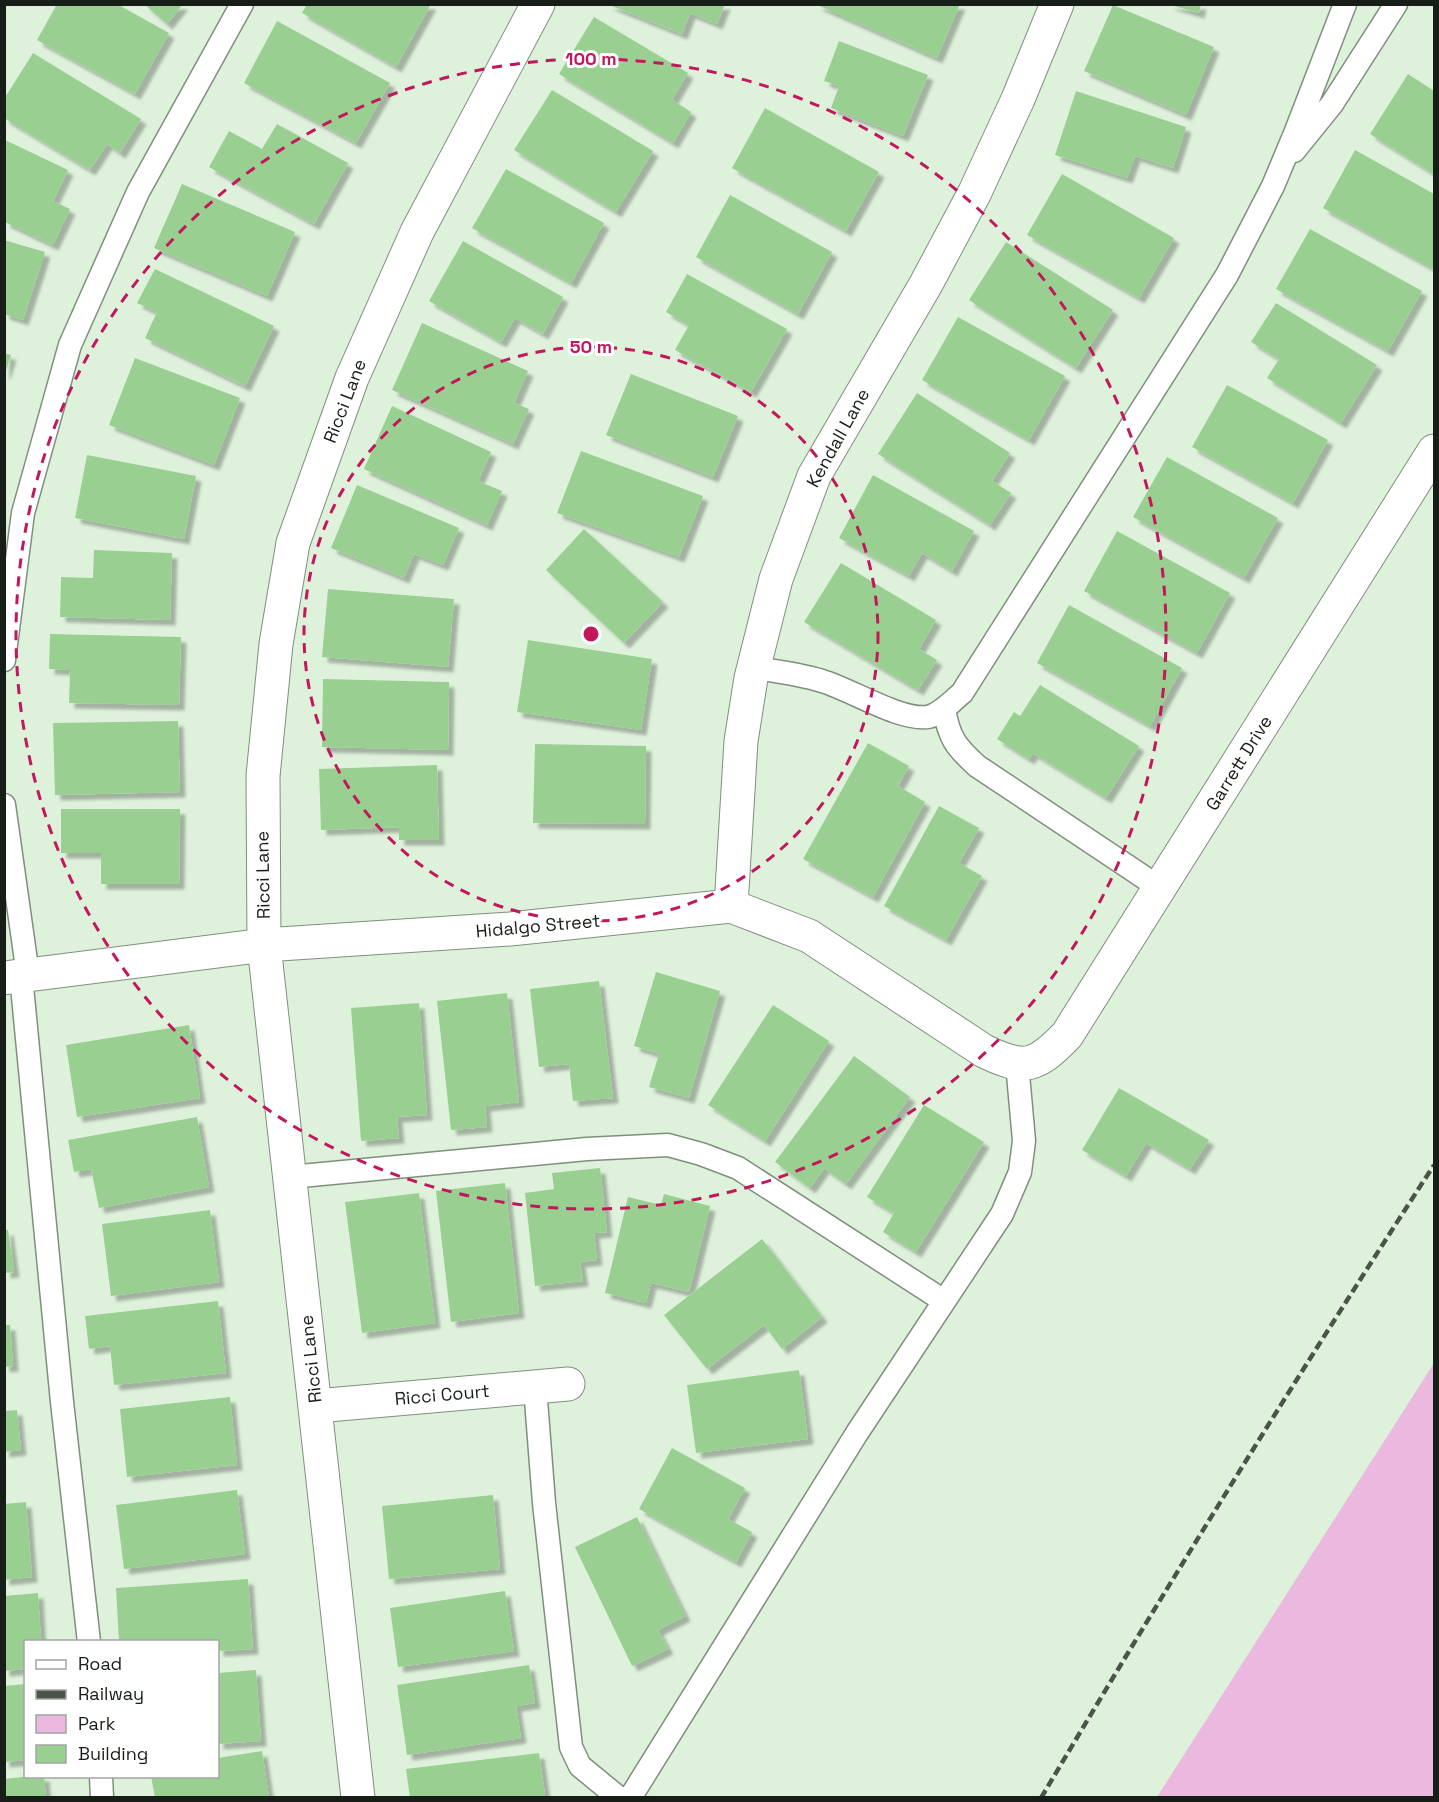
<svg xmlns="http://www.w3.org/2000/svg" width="1439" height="1802" viewBox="0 0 1439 1802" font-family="'Space Grotesk',sans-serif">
<defs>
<filter id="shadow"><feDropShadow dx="5.5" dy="5.5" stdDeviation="1.5" flood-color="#0004"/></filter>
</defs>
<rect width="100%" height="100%" fill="#def2db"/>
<!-- green -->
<path fill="#ebb9df" d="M 1434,1363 L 1434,1797 L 1157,1797 Z"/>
<!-- building -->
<path fill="#99d092" filter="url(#shadow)" d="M 57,4 L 117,4 L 169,33 L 135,94 L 37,40 Z
M 144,4 L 183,4 L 167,24 Z
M 307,4 L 431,4 L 396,67 L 302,13 Z
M 607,4 L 725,4 L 717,24 L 690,13 L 682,34 Z
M 815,4 L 960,4 L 937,58 Z
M 1167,4 L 1201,4 L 1199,13 Z
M 1113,5 L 1214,47 L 1186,115 L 1084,71 Z
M 594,17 L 688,73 L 672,100 L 691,112 L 673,143 L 559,74 Z
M 277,21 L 390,83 L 356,143 L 244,83 Z
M 839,41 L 928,75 L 903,136 L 831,108 L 839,86 L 824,81 Z
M 33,53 L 141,119 L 120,153 L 107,144 L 90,170 L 4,118 L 4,99 Z
M 1408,74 L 1434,91 L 1434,174 L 1370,134 Z
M 552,90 L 653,151 L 616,212 L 514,150 Z
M 1076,91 L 1186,127 L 1173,168 L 1135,156 L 1127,178 L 1055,155 Z
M 765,108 L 879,172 L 846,231 L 732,168 Z
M 277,124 L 348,163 L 314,224 L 209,167 L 229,131 L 262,149 Z
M 5,140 L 68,170 L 53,201 L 70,209 L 53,245 L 5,222 Z
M 1355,150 L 1434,194 L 1434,269 L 1323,208 Z
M 506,169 L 604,223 L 571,283 L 472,228 Z
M 1062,174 L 1174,238 L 1139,298 L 1027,235 Z
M 182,184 L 295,232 L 267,296 L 154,248 Z
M 730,195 L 832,252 L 798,314 L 696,257 Z
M 1310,229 L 1422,291 L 1388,351 L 1276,289 Z
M 4,240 L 45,252 L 23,320 L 4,314 Z
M 463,241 L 563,297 L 543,334 L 515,318 L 501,342 L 429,301 Z
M 1006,242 L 1113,310 L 1076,368 L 969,300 Z
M 155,269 L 274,326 L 245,386 L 145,338 L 157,312 L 137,303 Z
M 687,274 L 787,329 L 751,392 L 675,350 L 689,325 L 666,312 Z
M 1276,303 L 1377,365 L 1341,423 L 1267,378 L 1279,359 L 1251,342 Z
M 958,317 L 1065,376 L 1029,440 L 922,380 Z
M 422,323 L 528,371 L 514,403 L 529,409 L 513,444 L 392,390 Z
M 4,353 L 11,355 L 5,374 L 4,374 Z
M 135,358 L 240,398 L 214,465 L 109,425 Z
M 631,374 L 738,416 L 713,477 L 606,435 Z
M 1227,385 L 1328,440 L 1293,503 L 1192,447 Z
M 917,393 L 1010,453 L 992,481 L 1011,493 L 990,525 L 878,454 Z
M 392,406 L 491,452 L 478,481 L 502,491 L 487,525 L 364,469 Z
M 581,451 L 703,496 L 679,557 L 557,513 Z
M 87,455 L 196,476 L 184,539 L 75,518 Z
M 1167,457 L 1278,518 L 1244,578 L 1133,517 Z
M 873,475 L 974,531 L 952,571 L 922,553 L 909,576 L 839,538 Z
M 357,485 L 459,528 L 443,565 L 414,554 L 404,578 L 331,548 Z
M 584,529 L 663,602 L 624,643 L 546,570 Z
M 1117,531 L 1230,593 L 1197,653 L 1084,591 Z
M 94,550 L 172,553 L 170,620 L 60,617 L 61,577 L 93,578 Z
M 841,563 L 936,620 L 919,649 L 937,660 L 918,690 L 804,622 Z
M 328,589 L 454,599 L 448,667 L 322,657 Z
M 1069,605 L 1182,668 L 1150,726 L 1037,663 Z
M 50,634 L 181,637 L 179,705 L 69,703 L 70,670 L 49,669 Z
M 528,640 L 652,659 L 641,730 L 517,712 Z
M 323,679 L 449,682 L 448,750 L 322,747 Z
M 1040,685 L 1139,746 L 1106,798 L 1033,753 L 1029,759 L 997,739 L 1014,712 L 1020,716 Z
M 178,721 L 180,792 L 55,795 L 53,723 Z
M 868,743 L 909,766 L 898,786 L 925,802 L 873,897 L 803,859 Z
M 535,744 L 646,746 L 645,824 L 533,823 Z
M 437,765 L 439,840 L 399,840 L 399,827 L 321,830 L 319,769 Z
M 939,806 L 979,828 L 959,863 L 982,876 L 946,940 L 884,906 Z
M 61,809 L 180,809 L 179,884 L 101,884 L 101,853 L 61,853 Z
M 656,972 L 720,991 L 689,1098 L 649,1087 L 659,1054 L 634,1046 Z
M 599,981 L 613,1098 L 573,1101 L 569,1064 L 539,1067 L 530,989 Z
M 507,993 L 519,1102 L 485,1106 L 487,1127 L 451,1130 L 437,1001 Z
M 419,1003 L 427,1115 L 397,1117 L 399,1138 L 361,1141 L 351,1008 Z
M 773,1005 L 829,1041 L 765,1141 L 708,1105 Z
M 189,1025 L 200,1098 L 77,1117 L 66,1045 Z
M 854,1056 L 910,1097 L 846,1184 L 824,1168 L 810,1188 L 775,1162 Z
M 1119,1088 L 1209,1140 L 1190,1169 L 1146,1143 L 1126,1176 L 1082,1150 Z
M 924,1105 L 984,1142 L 916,1252 L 883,1232 L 894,1213 L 867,1197 Z
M 197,1117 L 209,1187 L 99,1208 L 91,1169 L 74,1172 L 68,1140 Z
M 600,1168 L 607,1232 L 594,1233 L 597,1260 L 580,1262 L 583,1281 L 535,1286 L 525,1193 L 554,1189 L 552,1173 Z
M 505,1183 L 519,1313 L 451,1322 L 436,1191 Z
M 419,1193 L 435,1323 L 362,1333 L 345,1202 Z
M 664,1194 L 710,1206 L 689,1292 L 651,1283 L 646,1303 L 605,1293 L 628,1197 L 661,1205 Z
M 210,1210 L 219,1282 L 111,1296 L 102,1224 Z
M 5,1230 L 8,1230 L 14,1272 L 5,1273 Z
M 762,1239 L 822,1317 L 782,1349 L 764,1325 L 707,1369 L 664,1315 Z
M 218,1301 L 226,1373 L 114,1385 L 110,1346 L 89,1349 L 85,1316 Z
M 4,1325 L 10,1325 L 13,1366 L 4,1367 Z
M 799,1370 L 808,1439 L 696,1453 L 687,1385 Z
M 230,1397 L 237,1465 L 127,1477 L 120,1409 Z
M 17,1410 L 21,1450 L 4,1452 L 4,1411 Z
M 672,1448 L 745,1488 L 728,1519 L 752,1532 L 736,1562 L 639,1509 Z
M 237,1490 L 245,1554 L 124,1569 L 116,1505 Z
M 493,1495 L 500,1569 L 389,1579 L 382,1506 Z
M 26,1502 L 32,1577 L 4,1580 L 4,1504 Z
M 637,1517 L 685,1616 L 658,1630 L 668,1649 L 632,1666 L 575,1547 Z
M 248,1579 L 253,1649 L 218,1651 L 218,1642 L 119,1642 L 116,1588 Z
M 505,1591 L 514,1651 L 398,1667 L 390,1608 Z
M 38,1593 L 41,1642 L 26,1642 L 26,1669 L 4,1671 L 4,1596 Z
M 529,1665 L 535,1703 L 516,1706 L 521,1738 L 407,1755 L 397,1685 Z
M 256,1670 L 261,1741 L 218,1744 L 218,1673 Z
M 26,1684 L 26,1760 L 4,1762 L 4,1686 Z
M 262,1751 L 269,1798 L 155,1798 L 151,1776 L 218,1776 L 218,1758 Z
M 539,1753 L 545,1795 L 527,1798 L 410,1798 L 406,1769 Z
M 32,1776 L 44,1776 L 46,1798 L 4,1798 L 4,1779 Z"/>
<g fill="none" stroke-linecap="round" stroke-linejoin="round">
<defs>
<path id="service" d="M 1294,151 L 1332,104 L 1396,4
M 4,660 L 23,513 L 70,345 L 138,192 L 242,4
M 754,668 C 776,671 800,674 822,681 C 850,689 900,721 928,717 C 941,714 952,701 962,693 L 1227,275 L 1273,186 L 1296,131 L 1345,4
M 944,709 C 949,738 956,747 977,766 L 1160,888
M 4,805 L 28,975
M 21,976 L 62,1402 L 89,1642
M 290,1177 L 587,1149 L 668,1145 L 701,1154 L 738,1168 L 944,1301
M 535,1387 L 544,1503 L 571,1747 L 580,1766 L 619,1798
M 101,1776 L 102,1798
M 630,1798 L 857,1433 L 1002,1214 L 1020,1172 L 1024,1141 L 1017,1063"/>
<path id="minor" d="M 731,906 L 741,741 L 751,678 L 776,579 L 814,476 L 926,284 L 975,192 L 1018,99 L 1057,4
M 4,978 L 264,945 L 510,929 L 731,906 L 809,936 L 984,1051 C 1025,1071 1036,1067 1067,1035 L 1434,451
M 316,1406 L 568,1384
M 358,1798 L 264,945 L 263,776 L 276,644 L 293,543 L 352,378 L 417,232 L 538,4"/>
</defs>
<!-- service casing -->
<use href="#service" stroke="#7e907c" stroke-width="25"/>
<!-- minor casing -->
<use href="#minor" stroke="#7e907c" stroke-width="35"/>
<!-- service -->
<use href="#service" stroke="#fff" stroke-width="22"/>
<!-- minor -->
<use href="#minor" stroke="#fff" stroke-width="33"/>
<!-- rail -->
<path stroke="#4a5449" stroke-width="4.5" stroke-dasharray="9 4.5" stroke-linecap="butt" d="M 1041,1798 C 1168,1584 1299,1373 1434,1165"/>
</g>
<!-- distance rings -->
<g fill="none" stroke="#c2185b" stroke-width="3" stroke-dasharray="10 8">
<circle cx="591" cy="634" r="287"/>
<circle cx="591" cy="634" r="575"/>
</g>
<g text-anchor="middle" stroke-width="6" stroke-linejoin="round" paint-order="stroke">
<!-- street labels -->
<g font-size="18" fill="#171e17" stroke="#fff">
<text transform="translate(345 401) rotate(-69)" y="6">Ricci Lane</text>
<text transform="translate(838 438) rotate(-61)" y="6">Kendall Lane</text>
<text transform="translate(1239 763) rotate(-58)" y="6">Garrett Drive</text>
<text transform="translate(263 875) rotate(-91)" y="6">Ricci Lane</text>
<text transform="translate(538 926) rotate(-5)" y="6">Hidalgo Street</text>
<text transform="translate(311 1359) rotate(-96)" y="6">Ricci Lane</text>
<text transform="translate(442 1395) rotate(-5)" y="6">Ricci Court</text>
</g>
</g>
<circle cx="591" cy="634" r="9" fill="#c2185b" stroke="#fff" stroke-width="3"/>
<g font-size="18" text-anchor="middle" font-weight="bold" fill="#c2185b" stroke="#fff" stroke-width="6" stroke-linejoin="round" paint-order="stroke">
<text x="591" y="65">100 m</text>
<text x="591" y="353">50 m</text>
</g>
<!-- border -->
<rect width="1439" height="1802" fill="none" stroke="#171e17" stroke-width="12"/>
<!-- legend -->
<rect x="24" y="1640" width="195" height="138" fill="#ffffff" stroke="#a2a5a2" stroke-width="1.5"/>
<rect x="36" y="1660" width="30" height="9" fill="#ffffff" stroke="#a2a5a2" stroke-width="1.5"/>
<text x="78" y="1670" font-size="18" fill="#171e17">Road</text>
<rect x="36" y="1690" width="30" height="9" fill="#4a5449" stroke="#a2a5a2" stroke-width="1.5"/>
<text x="78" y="1700" font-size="18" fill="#171e17">Railway</text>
<rect x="36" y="1715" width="30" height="18" fill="#ebb9df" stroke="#a2a5a2" stroke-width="1.5"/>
<text x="78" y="1730" font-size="18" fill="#171e17">Park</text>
<rect x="36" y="1745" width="30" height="18" fill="#99d092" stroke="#a2a5a2" stroke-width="1.5"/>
<text x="78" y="1760" font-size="18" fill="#171e17">Building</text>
</svg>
